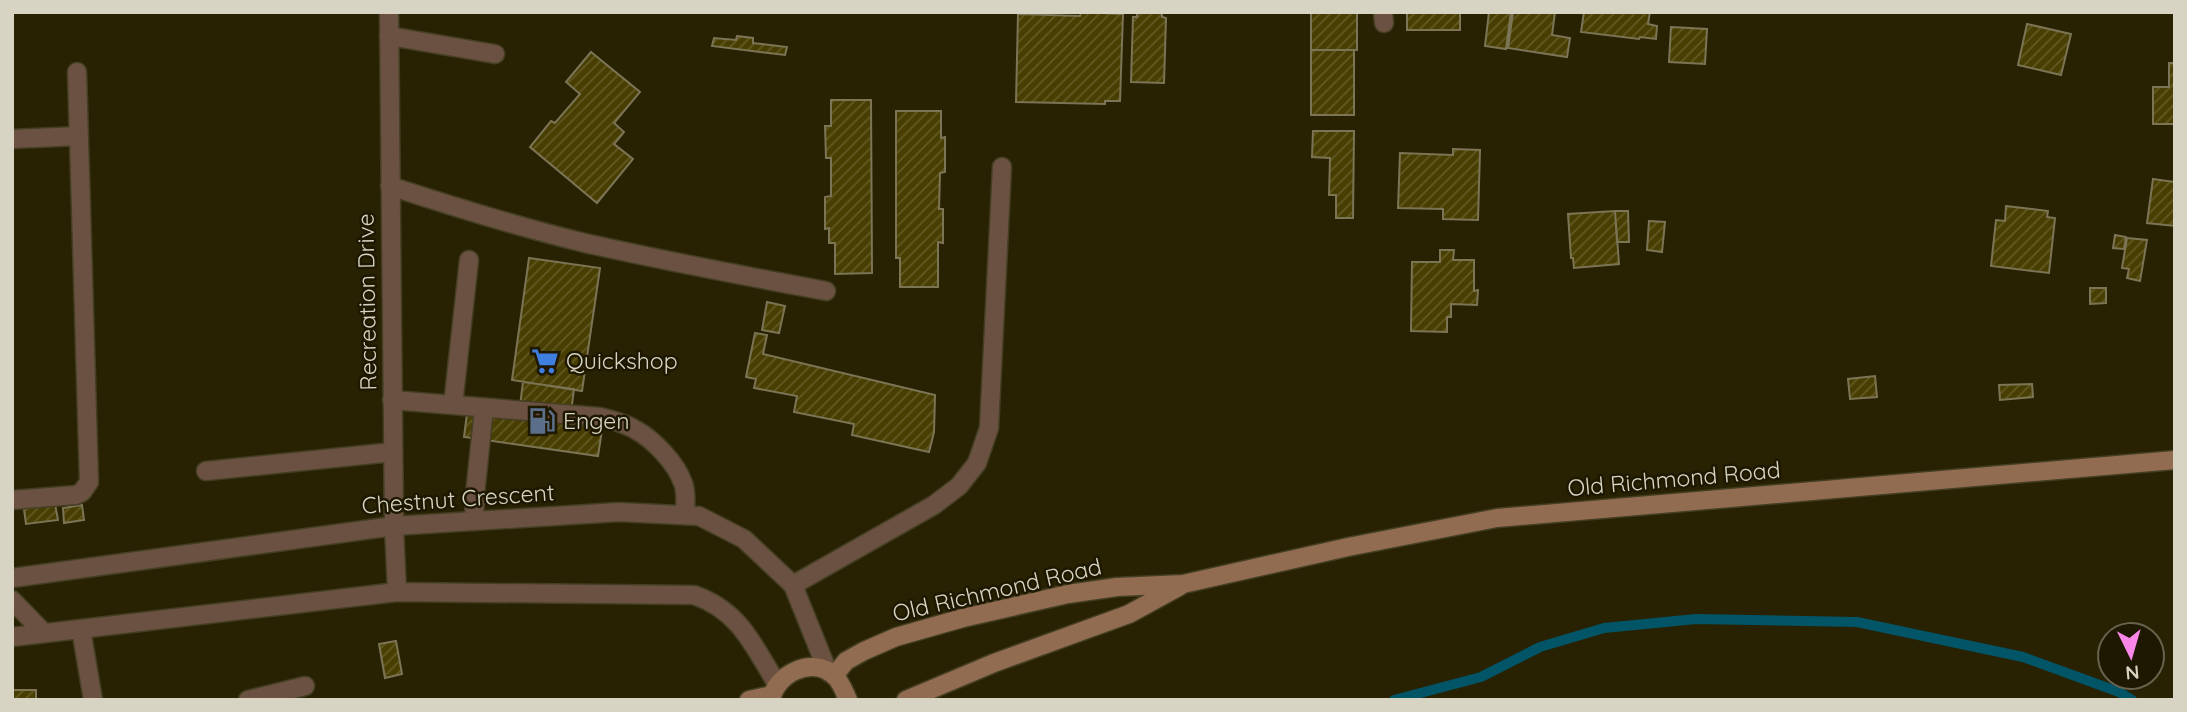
<svg xmlns="http://www.w3.org/2000/svg" width="2187" height="712" viewBox="0 0 2187 712" font-family="Quicksand,sans-serif">
<defs>
<pattern id="building-hatch" width="6" height="6" patternUnits="userSpaceOnUse" patternTransform="scale(1.75)"><rect width="6" height="6" fill="#493e01"/><path d="M-1 1l2-2M0 6l6-6M5 7l2-2" fill="none" stroke="#625924"/></pattern>
</defs>
<rect width="100%" height="100%" fill="#282203"/>
<g fill="none" stroke-linecap="round" stroke-linejoin="round">
<!-- stream -->
<path stroke="#025467" stroke-width="10" d="M 1394,700 L 1481,677 L 1540,647 L 1604,628 L 1696,619 L 1857,622 L 2023,657 L 2119,692 L 2132,700"/>
</g>
<!-- building -->
<path fill="url(#building-hatch)" stroke="#7b7455" stroke-width="2" d="M 1081,12 L 1123,14 L 1120,101 L 1105,101 L 1105,104 L 1016,102 L 1018,14 L 1080,16 Z
M 1137,12 L 1162,12 L 1162,17 L 1166,18 L 1164,83 L 1131,82 L 1133,17 L 1137,17 Z
M 1311,12 L 1357,12 L 1357,50 L 1311,50 Z
M 1407,12 L 1460,12 L 1460,30 L 1407,30 Z
M 1489,12 L 1511,12 L 1506,49 L 1485,46 Z
M 1513,12 L 1555,12 L 1552,35 L 1570,38 L 1567,57 L 1508,48 Z
M 1584,12 L 1650,12 L 1648,24 L 1657,26 L 1656,39 L 1640,37 L 1639,39 L 1581,32 Z
M 2027,24 L 2071,34 L 2061,75 L 2018,65 Z
M 1671,27 L 1707,29 L 1705,64 L 1669,62 Z
M 737,36 L 753,38 L 753,43 L 787,47 L 785,55 L 712,46 L 714,38 L 736,40 Z
M 1311,50 L 1354,50 L 1354,115 L 1311,115 Z
M 591,52 L 640,92 L 614,123 L 624,132 L 614,144 L 633,159 L 597,203 L 530,147 L 551,121 L 555,123 L 580,94 L 566,82 Z
M 2169,63 L 2175,63 L 2175,124 L 2153,124 L 2153,87 L 2169,87 Z
M 831,100 L 871,100 L 872,273 L 835,274 L 835,243 L 829,243 L 829,228 L 825,229 L 825,197 L 831,196 L 831,158 L 826,158 L 825,126 L 831,126 Z
M 896,111 L 941,111 L 941,138 L 945,137 L 945,172 L 940,173 L 939,209 L 943,209 L 943,243 L 938,242 L 938,287 L 900,287 L 900,258 L 896,258 Z
M 1313,131 L 1354,131 L 1353,218 L 1336,218 L 1336,195 L 1329,195 L 1330,158 L 1312,157 Z
M 1453,149 L 1480,150 L 1478,220 L 1443,219 L 1443,209 L 1398,208 L 1400,153 L 1453,155 Z
M 2153,179 L 2175,182 L 2175,226 L 2147,223 Z
M 2006,206 L 2048,211 L 2047,217 L 2055,218 L 2049,273 L 1991,266 L 1996,220 L 2005,221 Z
M 1615,211 L 1619,264 L 1574,268 L 1573,258 L 1571,258 L 1568,214 Z
M 1615,211 L 1628,211 L 1629,242 L 1617,242 Z
M 1649,221 L 1665,222 L 1662,252 L 1647,250 Z
M 2115,235 L 2126,237 L 2124,249 L 2113,248 Z
M 2127,238 L 2147,240 L 2140,281 L 2127,278 L 2129,269 L 2122,268 Z
M 1440,250 L 1454,250 L 1453,260 L 1474,260 L 1474,291 L 1478,290 L 1477,305 L 1451,304 L 1451,317 L 1447,317 L 1447,332 L 1411,331 L 1412,262 L 1440,262 Z
M 529,258 L 600,268 L 582,391 L 512,380 Z
M 2090,288 L 2106,288 L 2106,303 L 2090,304 Z
M 767,302 L 785,306 L 779,333 L 762,330 Z
M 755,333 L 767,335 L 763,354 L 935,395 L 934,432 L 929,452 L 852,435 L 854,424 L 794,412 L 797,396 L 754,388 L 756,379 L 746,377 Z
M 1875,376 L 1877,397 L 1850,399 L 1848,379 Z
M 523,382 L 574,389 L 571,412 L 604,417 L 598,456 L 464,437 L 469,398 L 520,406 Z
M 2032,384 L 2033,397 L 2000,400 L 1999,385 Z
M 55,504 L 58,520 L 26,524 L 24,509 Z
M 82,505 L 84,520 L 64,523 L 63,508 Z
M 396,641 L 402,674 L 385,678 L 379,644 Z
M 12,690 L 36,690 L 36,700 L 12,700 Z"/>
<g fill="none" stroke-linecap="round" stroke-linejoin="round">
<defs>
<path id="lane" d="M 389,36 L 495,54
M 12,139 L 79,136
M 390,186 C 454,207 519,227 585,243 C 665,261 745,276 826,291
M 392,400 L 600,417 C 612,420 625,423 636,430 C 654,440 676,463 683,483 C 687,493 685,505 685,515
M 453,405 L 469,260
M 206,471 L 393,452
M 12,500 L 76,495 L 82,492 L 89,482 L 77,72
M 474,521 L 475,494 L 484,408
M 12,600 L 44,633
M 81,629 L 93,700
M 248,700 L 305,686"/>
<path id="street" d="M 389,12 L 394,526 L 397,592
M 1383,12 L 1384,23
M 12,578 L 394,526 L 619,512 L 699,516 L 744,539 L 793,585 L 828,672
M 793,585 L 934,505 L 959,486 L 977,463 L 989,428 L 1002,167
M 12,637 L 397,592 L 694,595 C 740,611 753,645 777,684"/>
<path id="secondary" d="M 834,676 L 846,661 L 864,651 L 896,637 L 963,618 L 1068,594 L 1117,587 L 1183,584 L 1348,547 L 1497,518 L 2175,460
M 749,700 L 772,695
M 771,700 C 776,674 811,656 834,675 C 841,682 844,691 848,700
M 906,700 L 994,663 L 1129,614 L 1180,586"/>
</defs>
<!-- lane casing -->
<use href="#lane" stroke="#443e22" stroke-width="21"/>
<!-- street casing -->
<use href="#street" stroke="#443e22" stroke-width="21"/>
<!-- secondary casing -->
<use href="#secondary" stroke="#443e22" stroke-width="21"/>
<!-- lane -->
<use href="#lane" stroke="#6a5141" stroke-width="18"/>
<!-- street -->
<use href="#street" stroke="#6a5141" stroke-width="18"/>
<!-- secondary -->
<use href="#secondary" stroke="#926c51" stroke-width="18"/>
</g>
<!-- icons -->
<defs>
<symbol id="supermarket-bare" viewBox="-9 -9 18 18"><path d="M-6-5.5h2.5l.6 2H6L4.5 2H-2.5L-4.4-4H-6ZM-1.5 3.2a1.3 1.3 0 1 0 .1 0ZM3 3.2a1.3 1.3 0 1 0 .1 0Z" fill="#3f7fe0" stroke="#1e1800" stroke-width="2.5" paint-order="stroke"/></symbol>
<symbol id="fuel-bare" viewBox="-9 -9 18 18"><path d="M-5.5-6h7V0h2V4h1.3V-2.5L3-4.5l.8-.8L6-3V5H2.5V1h-1V6h-7ZM-4.2-4.7v3.2H.2V-4.7Z" fill="#5c6f8a" stroke="#1e1800" stroke-width="2.5" paint-order="stroke"/></symbol>
</defs>
<g fill-rule="evenodd">
<use href="#supermarket-bare" x="526" y="342" width="38" height="38"/>
<use href="#fuel-bare" x="523" y="402" width="38" height="38"/>
</g>
<g text-anchor="middle" stroke-width="5" stroke-linejoin="round" paint-order="stroke">
<!-- street labels -->
<g font-size="23" fill="#d7d4c3" stroke="#1e1800">
<text transform="translate(367 302) rotate(-91)" y="8">Recreation Drive</text>
<text transform="translate(1674 479) rotate(-5)" y="8">Old Richmond Road</text>
<text transform="translate(458 499) rotate(-4)" y="8">Chestnut Crescent</text>
<text transform="translate(997 590) rotate(-13)" y="8">Old Richmond Road</text>
</g>
<!-- poi labels -->
<g font-size="23" fill="#d7d4c3" stroke="#1e1800" text-anchor="start">
<text x="566" y="369">Quickshop</text>
<text x="563" y="429">Engen</text>
</g>
</g>
<!-- border -->
<rect width="2187" height="712" fill="none" stroke="#d7d4c3" stroke-width="28"/>
<!-- north arrow -->
<g transform="translate(2131 656) rotate(175)"><circle r="33" fill="#1e1800" stroke="#68634e" stroke-width="2"/>
<path d="M0-5L12 26L0 18L-12 26Z" fill="#f987e8"/>
<text y="-10" font-size="19" font-weight="bold" text-anchor="middle" fill="#d7d4c3">N</text>
</g>
</svg>
